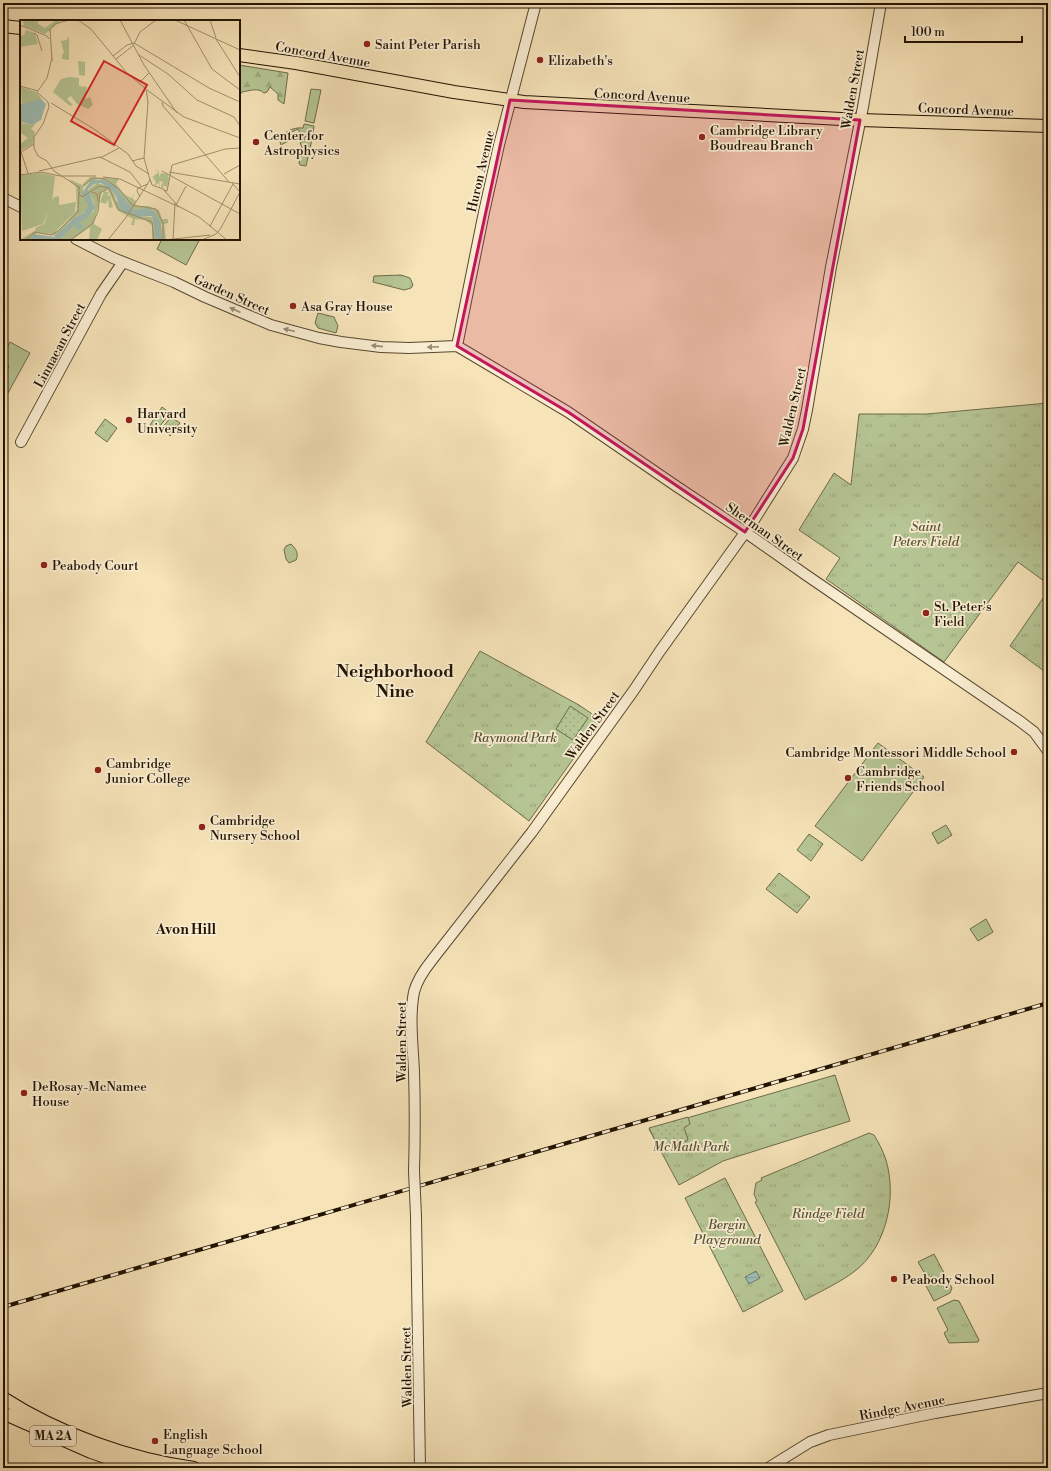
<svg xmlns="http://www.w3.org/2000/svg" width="1051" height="1471" viewBox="0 0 1051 1471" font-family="'Libre Bodoni',serif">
<defs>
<pattern id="forest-firs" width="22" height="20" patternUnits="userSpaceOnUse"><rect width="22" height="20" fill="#b6c594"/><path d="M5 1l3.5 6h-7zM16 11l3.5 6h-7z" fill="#9ca87e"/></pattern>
<pattern id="park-tufts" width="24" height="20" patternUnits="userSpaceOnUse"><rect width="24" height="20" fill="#b6c594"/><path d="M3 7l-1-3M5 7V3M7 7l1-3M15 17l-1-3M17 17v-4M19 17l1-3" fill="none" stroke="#9ca87e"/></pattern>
<pattern id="garden-dots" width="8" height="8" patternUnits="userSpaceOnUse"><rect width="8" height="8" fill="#b6c594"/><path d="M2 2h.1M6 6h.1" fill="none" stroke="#9ca87e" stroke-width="1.8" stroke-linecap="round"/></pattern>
<pattern id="water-rules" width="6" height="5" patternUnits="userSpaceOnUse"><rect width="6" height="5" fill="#9ebdb5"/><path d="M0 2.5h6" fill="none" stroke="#88a29a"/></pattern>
</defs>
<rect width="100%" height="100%" fill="#f6e3b8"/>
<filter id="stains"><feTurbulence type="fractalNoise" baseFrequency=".005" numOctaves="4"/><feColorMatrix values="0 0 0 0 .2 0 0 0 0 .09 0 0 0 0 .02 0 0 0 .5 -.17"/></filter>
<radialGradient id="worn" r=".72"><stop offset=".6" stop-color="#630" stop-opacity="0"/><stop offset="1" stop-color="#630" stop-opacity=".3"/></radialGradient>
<!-- grass -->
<path fill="#b6c594" stroke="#6c6c4b" d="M 311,89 L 321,90 L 314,123 L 305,121 Z
M 304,124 L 314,126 L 313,134 L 309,133 L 302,137 L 298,129 L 285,135 L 288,141 L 281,145 L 280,142 C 282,132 293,127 303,128 Z
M 309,135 L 313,135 L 306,166 L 300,165 L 299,163 L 302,147 L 300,143 L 304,140 L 304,137 Z
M 162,239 L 200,239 L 186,265 L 157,249 Z
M 10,342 L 30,353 L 3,402 L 3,377 L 9,366 L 3,363 L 3,355 Z
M 291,544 C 296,549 299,553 296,560 L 289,563 L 286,559 L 284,550 L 286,546 Z
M 878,743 L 924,777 L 862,861 L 815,826 Z
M 986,919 L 993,932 L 978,941 L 970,929 Z"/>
<!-- forest -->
<path fill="url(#forest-firs)" stroke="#6c6c4b" d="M 239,65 L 288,73 L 284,104 L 278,100 L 278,94 L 270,87 L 267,92 L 264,93 C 258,87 249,91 242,92 L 239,96 Z"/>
<!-- park -->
<path fill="url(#park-tufts)" stroke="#6c6c4b" d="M 401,275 L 410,278 L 413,285 L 411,288 L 404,290 L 373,282 L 374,276 Z
M 318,313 L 334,317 L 338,326 L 336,333 L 318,328 L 315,323 Z
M 1048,403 L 1048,584 L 1018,562 L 944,662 L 826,579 L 840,558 L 799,530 L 834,473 L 851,485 L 859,414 L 927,414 Z
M 162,407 L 170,413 L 157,430 L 150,425 Z
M 171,417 L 180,423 L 170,436 L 162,428 Z
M 105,419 L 117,428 L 107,442 L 95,433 Z
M 1048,591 L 1048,674 L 1010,646 Z
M 480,651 L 579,705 L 601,720 L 529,821 L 426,742 Z
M 946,825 L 952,835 L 938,844 L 932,833 Z
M 809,834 L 823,844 L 811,861 L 797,850 Z
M 779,873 L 810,897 L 797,913 L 766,889 Z
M 835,1075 L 850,1121 L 723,1161 L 679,1185 L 649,1129 Z
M 869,1133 L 874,1135 C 879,1143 883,1151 886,1160 C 897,1197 887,1246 855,1271 C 841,1282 821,1291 805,1300 L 755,1202 L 757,1201 L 754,1194 L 756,1183 L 762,1180 L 761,1178 Z
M 725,1178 L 783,1291 L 743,1312 L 685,1198 Z
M 934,1254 L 952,1288 L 950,1293 L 934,1301 L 924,1282 L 928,1279 L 918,1262 Z
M 954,1300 L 959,1301 L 979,1340 L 978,1342 L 949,1343 L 944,1333 L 948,1330 L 937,1308 Z"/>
<!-- garden -->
<path fill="url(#garden-dots)" stroke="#6c6c4b" d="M 570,706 L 588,718 L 573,740 L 556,729 Z
M 688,1117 L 690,1124 L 684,1128 L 688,1139 L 687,1141 L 666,1145 L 659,1148 L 649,1128 Z"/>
<!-- water -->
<path fill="url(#water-rules)" stroke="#6c796d" d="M 756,1271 L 760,1278 L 749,1284 L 745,1277 Z"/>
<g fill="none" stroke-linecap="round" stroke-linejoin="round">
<defs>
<path id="minor" d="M 3,198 L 21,207
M 76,239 L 113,258 L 174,282 L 205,297 L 271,325 L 319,338 L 341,342 L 381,347 L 409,348 L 457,346
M 457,346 L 568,412 L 676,486 L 745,532 L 806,575 L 1021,722 L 1034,732 L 1048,751
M 457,346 L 484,212 L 499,145 L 536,3
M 21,442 L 101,294 L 123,262
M 414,1171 C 415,1138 415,1105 414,1072 C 413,1046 409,1018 414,992 C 417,980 424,970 432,960 L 532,832 L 634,690 L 660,651 L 754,520 L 793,458 L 803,429 L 807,410 L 831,267 L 863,107 L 881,3
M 416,1216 L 420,1468
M 768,1468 L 810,1442 L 829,1435 L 935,1413 L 1048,1393"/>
<path id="major" d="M 3,26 L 21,28
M 239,55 L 296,63 L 454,92 L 524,102 L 860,120 L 1048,126
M 3,1398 C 59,1434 129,1459 194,1468
M 3,1413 L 91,1452 L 137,1468"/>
</defs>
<!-- minor casing -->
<use href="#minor" stroke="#574730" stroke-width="12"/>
<!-- major casing -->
<use href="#major" stroke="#221302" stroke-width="14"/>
<!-- minor -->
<use href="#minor" stroke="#f9edd1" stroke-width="10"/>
<!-- major -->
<use href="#major" stroke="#f6e3b8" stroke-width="12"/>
<defs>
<path id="rail" d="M 3,1307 L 1048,1003"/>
</defs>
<!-- rail casing -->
<use href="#rail" stroke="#221302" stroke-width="4"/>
<!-- rail -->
<use href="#rail" stroke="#f9edd1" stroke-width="2.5" stroke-dasharray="8" stroke-linecap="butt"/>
<defs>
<path id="minor-bridge" d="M 414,1171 L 416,1216"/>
</defs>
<!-- minor-bridge casing -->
<use href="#minor-bridge" stroke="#574730" stroke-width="12" stroke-linecap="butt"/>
<!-- minor-bridge -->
<use href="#minor-bridge" stroke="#f9edd1" stroke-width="10"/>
</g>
<!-- one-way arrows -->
<defs><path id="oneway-solid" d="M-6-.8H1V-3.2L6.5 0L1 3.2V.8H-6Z"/></defs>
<g fill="#988b74">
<use href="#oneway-solid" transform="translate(235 310) rotate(-156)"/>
<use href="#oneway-solid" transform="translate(289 330) rotate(-166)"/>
<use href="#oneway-solid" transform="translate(377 346) rotate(-174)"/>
<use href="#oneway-solid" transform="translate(433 347) rotate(178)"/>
</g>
<!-- marked area -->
<path fill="#c2185b" fill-opacity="0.2" stroke="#c2185b" stroke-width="3" stroke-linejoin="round" d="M 510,100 L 860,120 L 803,429 L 793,458 L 745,532 L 568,412 L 457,346 Z"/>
<!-- markers -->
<g fill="#8f2418" stroke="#f9edd1" stroke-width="1.5">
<circle cx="367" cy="44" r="4"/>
<circle cx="540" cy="60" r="4"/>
<circle cx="702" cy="137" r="4"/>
<circle cx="256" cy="142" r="4"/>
<circle cx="293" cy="306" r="4"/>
<circle cx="129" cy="420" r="4"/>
<circle cx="44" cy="565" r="4"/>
<circle cx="926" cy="613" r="4"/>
<circle cx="1014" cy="752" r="4"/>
<circle cx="98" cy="770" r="4"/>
<circle cx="848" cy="778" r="4"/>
<circle cx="202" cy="827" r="4"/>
<circle cx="24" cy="1093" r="4"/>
<circle cx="894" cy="1279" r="4"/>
<circle cx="155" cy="1441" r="4"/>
</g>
<g text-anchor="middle" stroke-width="3.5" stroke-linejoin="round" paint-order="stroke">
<!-- shield labels -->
<rect fill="#f9edd1" stroke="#625440" stroke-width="1" x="30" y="1426" width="46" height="20" rx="3"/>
<g font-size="12" font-weight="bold" fill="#221302">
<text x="53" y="1440">MA 2A</text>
</g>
<!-- poi labels -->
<g font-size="13" fill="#221302" stroke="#f9edd1" text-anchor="start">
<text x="375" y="49">Saint Peter Parish</text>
<text x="548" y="65">Elizabeth's</text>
<text x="710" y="135">Cambridge Library<tspan x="710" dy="15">Boudreau Branch</tspan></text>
<text x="264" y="140">Center for<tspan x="264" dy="15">Astrophysics</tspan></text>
<text x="301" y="311">Asa Gray House</text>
<text x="137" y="418">Harvard<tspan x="137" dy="15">University</tspan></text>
<text x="52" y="570">Peabody Court</text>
<text x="934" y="611">St. Peter's<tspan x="934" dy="15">Field</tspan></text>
<text x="1006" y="757" text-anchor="end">Cambridge Montessori Middle School</text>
<text x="106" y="768">Cambridge<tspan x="106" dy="15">Junior College</tspan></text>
<text x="856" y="776">Cambridge<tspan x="856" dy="15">Friends School</tspan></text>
<text x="210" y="825">Cambridge<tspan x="210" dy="15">Nursery School</tspan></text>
<text x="32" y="1091">DeRosay-McNamee<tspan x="32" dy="15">House</tspan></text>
<text x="902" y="1284">Peabody School</text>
<text x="163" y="1439">English<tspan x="163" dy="15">Language School</tspan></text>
</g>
<!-- street labels -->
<g font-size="13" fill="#221302" stroke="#f9edd1">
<text transform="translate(323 54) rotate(10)" y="5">Concord Avenue</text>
<text transform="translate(852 89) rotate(-80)" y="5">Walden Street</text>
<text transform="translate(642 95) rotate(3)" y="5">Concord Avenue</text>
<text transform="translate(966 109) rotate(2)" y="5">Concord Avenue</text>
<text transform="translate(480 171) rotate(-77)" y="5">Huron Avenue</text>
<text transform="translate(232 294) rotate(24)" y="5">Garden Street</text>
<text transform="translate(59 345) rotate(-62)" y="5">Linnaean Street</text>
<text transform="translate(792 407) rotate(-77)" y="5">Walden Street</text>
<text transform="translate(765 531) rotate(35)" y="5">Sherman Street</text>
<text transform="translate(592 725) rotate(-54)" y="5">Walden Street</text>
<text transform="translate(401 1042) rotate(-90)" y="5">Walden Street</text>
<text transform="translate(406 1367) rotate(-91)" y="5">Walden Street</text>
<text transform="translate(902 1407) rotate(-11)" y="5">Rindge Avenue</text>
</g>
<!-- park labels -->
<g font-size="13" font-style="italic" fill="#565135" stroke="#f9edd1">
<text x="926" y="531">Saint<tspan x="926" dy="15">Peters Field</tspan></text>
<text x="515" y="742">Raymond Park</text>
<text x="691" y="1151">McMath Park</text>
<text x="828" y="1218">Rindge Field</text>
<text x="727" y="1229">Bergin<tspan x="727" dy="15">Playground</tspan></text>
</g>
<!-- neighbourhood labels -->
<g font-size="14" font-weight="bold" fill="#221302" stroke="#f9edd1">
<text x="186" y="934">Avon Hill</text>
</g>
<!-- district labels -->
<g font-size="17" font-weight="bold" fill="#221302" stroke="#f9edd1">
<text x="395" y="677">Neighborhood<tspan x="395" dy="20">Nine</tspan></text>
</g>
</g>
<!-- overview -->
<g transform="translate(20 20)">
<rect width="220" height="220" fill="#f6e3b8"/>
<path d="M 134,150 L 139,151 L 139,157 L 141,153 L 147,154 L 149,158 L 147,167 L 143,165 L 144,168 L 141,167 L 143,161 L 139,162 L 140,167 L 138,163 L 136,165 L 134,165 L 136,163 L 134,159 L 132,162 L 134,158 L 132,157 L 139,152 ZM 84,171 L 89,172 L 87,176 L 90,175 L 93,187 L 89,188 L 88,179 L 86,184 L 80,182 Z" fill="#b6c594"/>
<path d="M 1,67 L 16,72 L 22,79 L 2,85 Z" fill="#b6c594"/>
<path d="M 58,41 L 65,42 L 65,56 L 59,55 ZM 21,153 L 35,156 L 32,184 L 23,204 L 2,211 L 0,155 ZM 39,176 L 39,185 L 56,182 L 55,192 L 33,214 L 16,211 L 15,208 L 24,204 L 34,177 Z" fill="#b6c594"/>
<path d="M 3,0 L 20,0 L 17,3 L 25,8 L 36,0 L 42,0 L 25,14 L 4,6 ZM 6,10 L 15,13 L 18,24 L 0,27 L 0,16 L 4,15 ZM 48,17 L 49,17 L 49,40 L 42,39 L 42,35 L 44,33 L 41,21 L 47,20 ZM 49,57 L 59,58 L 59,66 L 67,67 L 65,79 L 70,77 L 73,85 L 68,89 L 57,84 L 51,76 L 47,79 L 53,85 L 50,86 L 33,72 L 41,59 ZM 18,100 L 11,109 L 15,112 L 13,124 L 0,131 L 0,124 L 8,118 L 0,112 L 1,103 L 12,105 ZM 70,157 L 99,159 L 96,164 L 104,174 L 111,178 L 116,172 L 112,178 L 116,181 L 114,186 L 128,186 L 139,190 L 142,199 L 148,199 L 148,203 L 144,204 L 146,219 L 141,220 L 142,205 L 134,191 L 128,189 L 112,190 L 98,170 L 88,161 L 79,159 L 70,161 L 63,168 L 63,173 L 68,185 L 66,191 L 49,202 L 36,216 L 17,213 L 9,220 L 0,220 L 16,210 L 30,214 L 38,211 L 57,190 L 56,167 L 49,159 L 62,165 ZM 77,163 L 87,166 L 94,172 L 96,181 L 120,197 L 132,197 L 136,220 L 132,220 L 132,205 L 125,200 L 115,199 L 114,205 L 111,205 L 113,199 L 97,190 L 88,170 L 82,171 L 74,204 L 82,209 L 77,220 L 69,220 L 70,207 L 52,220 L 39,220 L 51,207 L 74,191 L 74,183 L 68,170 Z" fill="#b6c594"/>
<path d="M 21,79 L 26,84 L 21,100 L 12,105 L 2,102 L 0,105 L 0,85 ZM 71,160 L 85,160 L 95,166 L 113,190 L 126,188 L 134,191 L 141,203 L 142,220 L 136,220 L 132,196 L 119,197 L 101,190 L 94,172 L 81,163 L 74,164 L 68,169 L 75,188 L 67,198 L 58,203 L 62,204 L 63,208 L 59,211 L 54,205 L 39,220 L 9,220 L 14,214 L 34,217 L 53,199 L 65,192 L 68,185 L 62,173 Z" fill="#9ebdb5"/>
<path fill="none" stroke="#a1906f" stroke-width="1" d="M 58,0 L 71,9 L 107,53 L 126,69 L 128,82 L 124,138 L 130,160M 100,0 L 124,45 L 157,93M 155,0 L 220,30M 164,0 L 192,49 L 220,70M 190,0 L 196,18M 0,5 L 27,16 L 29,19M 30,9 L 32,41M 29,11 L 35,4 L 49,0M 14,13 L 17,15 L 22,31M 196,19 L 220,57M 114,24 L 120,12 L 136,0M 119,35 L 148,54 L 177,80 L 214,97 L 220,106M 93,36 L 107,25 L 114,23 L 189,68 L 220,82M 32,38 L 27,58 L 17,72 L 28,82 L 29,87 L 23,104 L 14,117 L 14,128 L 18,136 L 27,141 L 34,151 L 60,168M 96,39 L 114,25M 120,62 L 129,53M 0,66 L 18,71M 127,70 L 164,97 L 220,118M 142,82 L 143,86 L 209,162M 31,83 L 74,109 L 108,134 L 116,146 L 129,154M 1,132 L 8,153M 1,132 L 14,124M 80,138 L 99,128M 112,141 L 124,138M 19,151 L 80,137 L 110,152 L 121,166M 142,151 L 220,194M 149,152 L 220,164M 204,154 L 220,145M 0,155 L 21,152 L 40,156 L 76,156M 150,156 L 152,145 L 205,129 L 220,128M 83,157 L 100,159 L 159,187M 130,159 L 132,165 L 143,169 L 158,186 L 179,197 L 207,220M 212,163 L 220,172M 64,165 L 73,158 L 85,159 L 99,169 L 112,185 L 136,189 L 143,203 L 143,220M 59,166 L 59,174 L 62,177 L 79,166 L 89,168 L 99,190 L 132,202 L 134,220M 144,170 L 147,171 L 150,156M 72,172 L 77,174 L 78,181M 120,177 L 117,171 L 118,168 L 128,164M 156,185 L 166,166M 190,206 L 213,164M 6,220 L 15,212 L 31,215 L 38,211 L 58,192 L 59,172M 50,220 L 72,204 L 78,192 L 80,173 L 87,169M 88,220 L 107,196 L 130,160M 145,220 L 190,215M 153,220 L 155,183M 182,220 L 196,214 L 201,208 L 220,172"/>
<path fill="#d62828" fill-opacity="0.15" stroke="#d62828" stroke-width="2" d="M 84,41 L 127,65 L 94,125 L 51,101 Z"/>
<rect width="220" height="220" fill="none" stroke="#221302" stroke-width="2"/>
</g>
<!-- margin -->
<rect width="1051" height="1471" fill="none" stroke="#f6e3b8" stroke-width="16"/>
<rect x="4" y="4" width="1043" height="1463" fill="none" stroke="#221302" stroke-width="2"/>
<rect x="8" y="8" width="1035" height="1455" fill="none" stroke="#221302"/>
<!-- scale -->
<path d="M905 36v6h117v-6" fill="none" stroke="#221302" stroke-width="2"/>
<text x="911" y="36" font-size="12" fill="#221302" stroke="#f9edd1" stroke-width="3" paint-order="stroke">100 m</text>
<rect width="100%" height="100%" filter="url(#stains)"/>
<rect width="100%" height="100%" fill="url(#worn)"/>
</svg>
